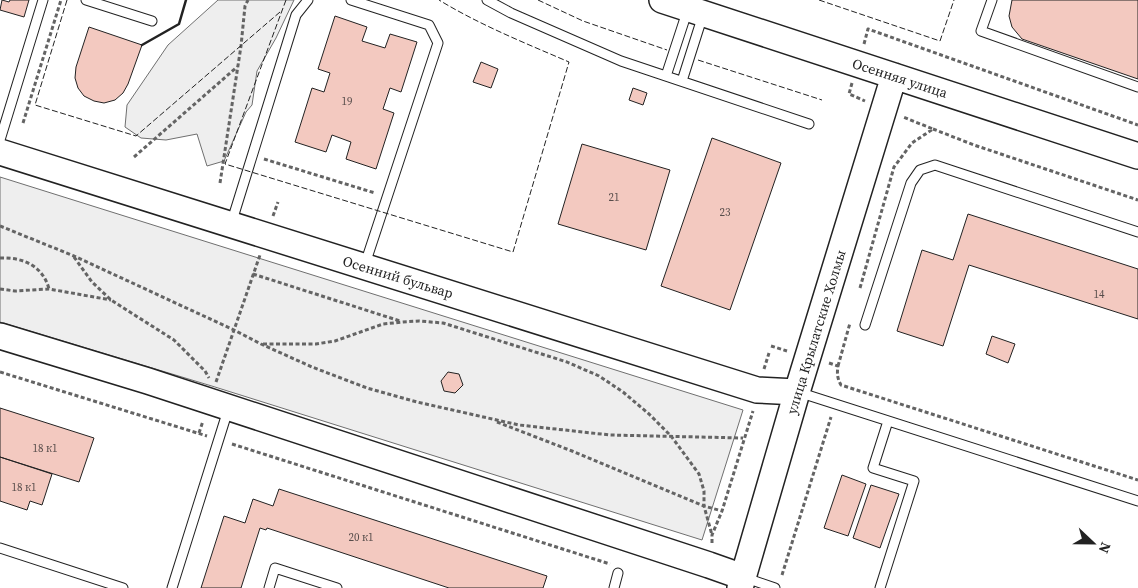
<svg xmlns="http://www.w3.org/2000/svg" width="1138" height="588" viewBox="0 0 1138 588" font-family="'Source Serif 4',serif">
<rect width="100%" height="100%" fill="#fff"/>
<!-- green -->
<path fill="#eee" stroke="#6f6f6f" d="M 218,0 L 294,0 L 276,38 L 257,71 L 252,105 L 246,112 L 224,161 L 207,166 L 197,134 L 166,140 L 141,138 L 125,127 L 127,105 L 168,45 Z
M 0,177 L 743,410 L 702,540 L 215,387 L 0,322 Z"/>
<!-- building -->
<path fill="#f3c9c0" stroke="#222" d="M 2,0 L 9,2 L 10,0 L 29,0 L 24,17 L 0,10 Z
M 1012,0 L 1138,0 L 1138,79 L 1022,39 L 1012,27 L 1009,16 Z
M 335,16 L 367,27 L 362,41 L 385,48 L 390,34 L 417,42 L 401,92 L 390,88 L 383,109 L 394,113 L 376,169 L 346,159 L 351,142 L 332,135 L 326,152 L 295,142 L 312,88 L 324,92 L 330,73 L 318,69 Z
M 89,27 L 142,45 L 128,84 L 123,93 L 115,100 L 104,103 L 94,101 L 84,96 L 78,88 L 75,78 L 76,67 Z
M 481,62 L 498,69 L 491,88 L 473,82 Z
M 633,88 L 647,93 L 643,105 L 629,100 Z
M 712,138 L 781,163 L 730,310 L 661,286 Z
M 582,144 L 670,170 L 646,250 L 558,224 Z
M 968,214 L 1138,269 L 1138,319 L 969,265 L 943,346 L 897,331 L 922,250 L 953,260 Z
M 992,336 L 1015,344 L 1008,363 L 986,354 Z
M 448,372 L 459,374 L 463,385 L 455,393 L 444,391 L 441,381 Z
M 0,408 L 94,438 L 79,482 L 0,457 Z
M 0,457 L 52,474 L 42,505 L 30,501 L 27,510 L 0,501 Z
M 842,475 L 866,484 L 848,536 L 824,528 Z
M 871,485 L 899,494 L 880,548 L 853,538 Z
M 279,489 L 547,576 L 543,588 L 449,588 L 267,528 L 266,530 L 260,528 L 241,588 L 201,588 L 224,516 L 245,523 L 253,499 L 273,506 Z"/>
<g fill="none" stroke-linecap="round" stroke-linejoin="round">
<defs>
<path id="lane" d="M 86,0 L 152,21
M 351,0 L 429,25 L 438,43 L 365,264
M 487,0 L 511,13 L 621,61 L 809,124
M 992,0 L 981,31 L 1138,87
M 666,76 L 688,9
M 682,81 L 703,15
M 0,140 L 43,0
M 231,224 L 296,15 L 308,0
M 865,325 L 911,183 L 920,170 L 935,165 L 1138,232
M 798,392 L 1138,501
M 0,548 L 123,588
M 746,578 L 775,588
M 172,588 L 228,410
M 269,588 L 275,568 L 337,588
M 614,588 L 618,573
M 880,588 L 914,481 L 873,468 L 888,421"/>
<path id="secondary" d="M 662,0 L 1138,156
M 0,152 L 757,390 L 797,392
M 0,336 L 148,381 L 709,565 L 743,577
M 740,588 L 797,392 L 894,76"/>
</defs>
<!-- lane casing -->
<use href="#lane" stroke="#222" stroke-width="11"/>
<!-- secondary casing -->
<use href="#secondary" stroke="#222" stroke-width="28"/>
<!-- path -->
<path stroke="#646464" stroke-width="3" stroke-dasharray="4 2.5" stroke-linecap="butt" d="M 864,44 L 868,29 L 1138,125
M 852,83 L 849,94 L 865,101
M 23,123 L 61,0
M 933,129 L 974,145 L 1138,200
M 134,157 L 237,67
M 264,159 L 375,193
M 220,183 L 241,46 L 245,6 L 248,0
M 273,216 L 278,202
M 0,226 L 74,256 L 234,330 L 261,344 L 312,367 L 367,388 L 417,402 L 519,425 L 610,435 L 743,438
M 74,257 L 92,282 L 111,300 L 174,340 L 205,371 L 209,378
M 0,258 C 23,257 43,266 49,289
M 253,274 L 400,321
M 860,288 L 894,167 L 912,143 L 933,129 L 903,117
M 0,289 L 15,291 L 49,289 L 111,300
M 263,344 L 316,344 L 335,341 L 383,324 L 403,322 L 419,321 L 443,323 L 567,362 L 599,376 L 623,392 L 649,414 L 671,436 L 699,474 L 704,491 L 704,506 L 712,535
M 771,346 L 787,351
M 829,363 L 838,366 C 837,373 837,378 841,385 L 1138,480
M 838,366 L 850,323
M 764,369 L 769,353
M 0,372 L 207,436
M 216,382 L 260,255
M 497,422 L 572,451 L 704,506 L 722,511
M 199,433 L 203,421
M 232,444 L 610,564
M 712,543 L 712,535 L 722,511 L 753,411
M 782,575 L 831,417"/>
<!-- lane -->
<use href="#lane" stroke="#fff" stroke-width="9"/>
<!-- secondary -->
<use href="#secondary" stroke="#fff" stroke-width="25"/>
<!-- fence -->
<path stroke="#222" stroke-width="1" stroke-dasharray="6 2.5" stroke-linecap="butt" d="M 67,0 L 35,105 L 136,136 L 280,12
M 286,0 L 225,164 L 513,252 L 569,62 C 525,43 480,25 439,0
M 538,0 L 583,21 L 667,50
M 819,0 L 940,41 L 954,0
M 698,60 L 822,100"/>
<!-- wall -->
<path stroke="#222" stroke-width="2.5" d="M 142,45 L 179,24 L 186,0"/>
</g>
<g text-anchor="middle" stroke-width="4" stroke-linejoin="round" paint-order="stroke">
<!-- number labels -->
<g font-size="11" fill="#564c4a">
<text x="347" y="105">19</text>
<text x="614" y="201">21</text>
<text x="725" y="216">23</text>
<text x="1099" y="298">14</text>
<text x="45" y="452">18 к1</text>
<text x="24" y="491">18 к1</text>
<text x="361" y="541">20 к1</text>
</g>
<!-- street labels -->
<g font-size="14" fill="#222" stroke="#fff">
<text transform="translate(900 78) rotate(18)" y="5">Осенняя улица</text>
<text transform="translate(398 277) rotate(17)" y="5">Осенний бульвар</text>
<text transform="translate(816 332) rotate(-73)" y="5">улица Крылатские Холмы</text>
</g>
</g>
<!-- north arrow -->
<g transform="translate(1093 543) rotate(112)" stroke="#ffffff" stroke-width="4" paint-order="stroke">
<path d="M0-4L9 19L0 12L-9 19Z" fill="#222222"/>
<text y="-8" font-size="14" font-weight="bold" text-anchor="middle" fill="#222222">N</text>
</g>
</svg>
